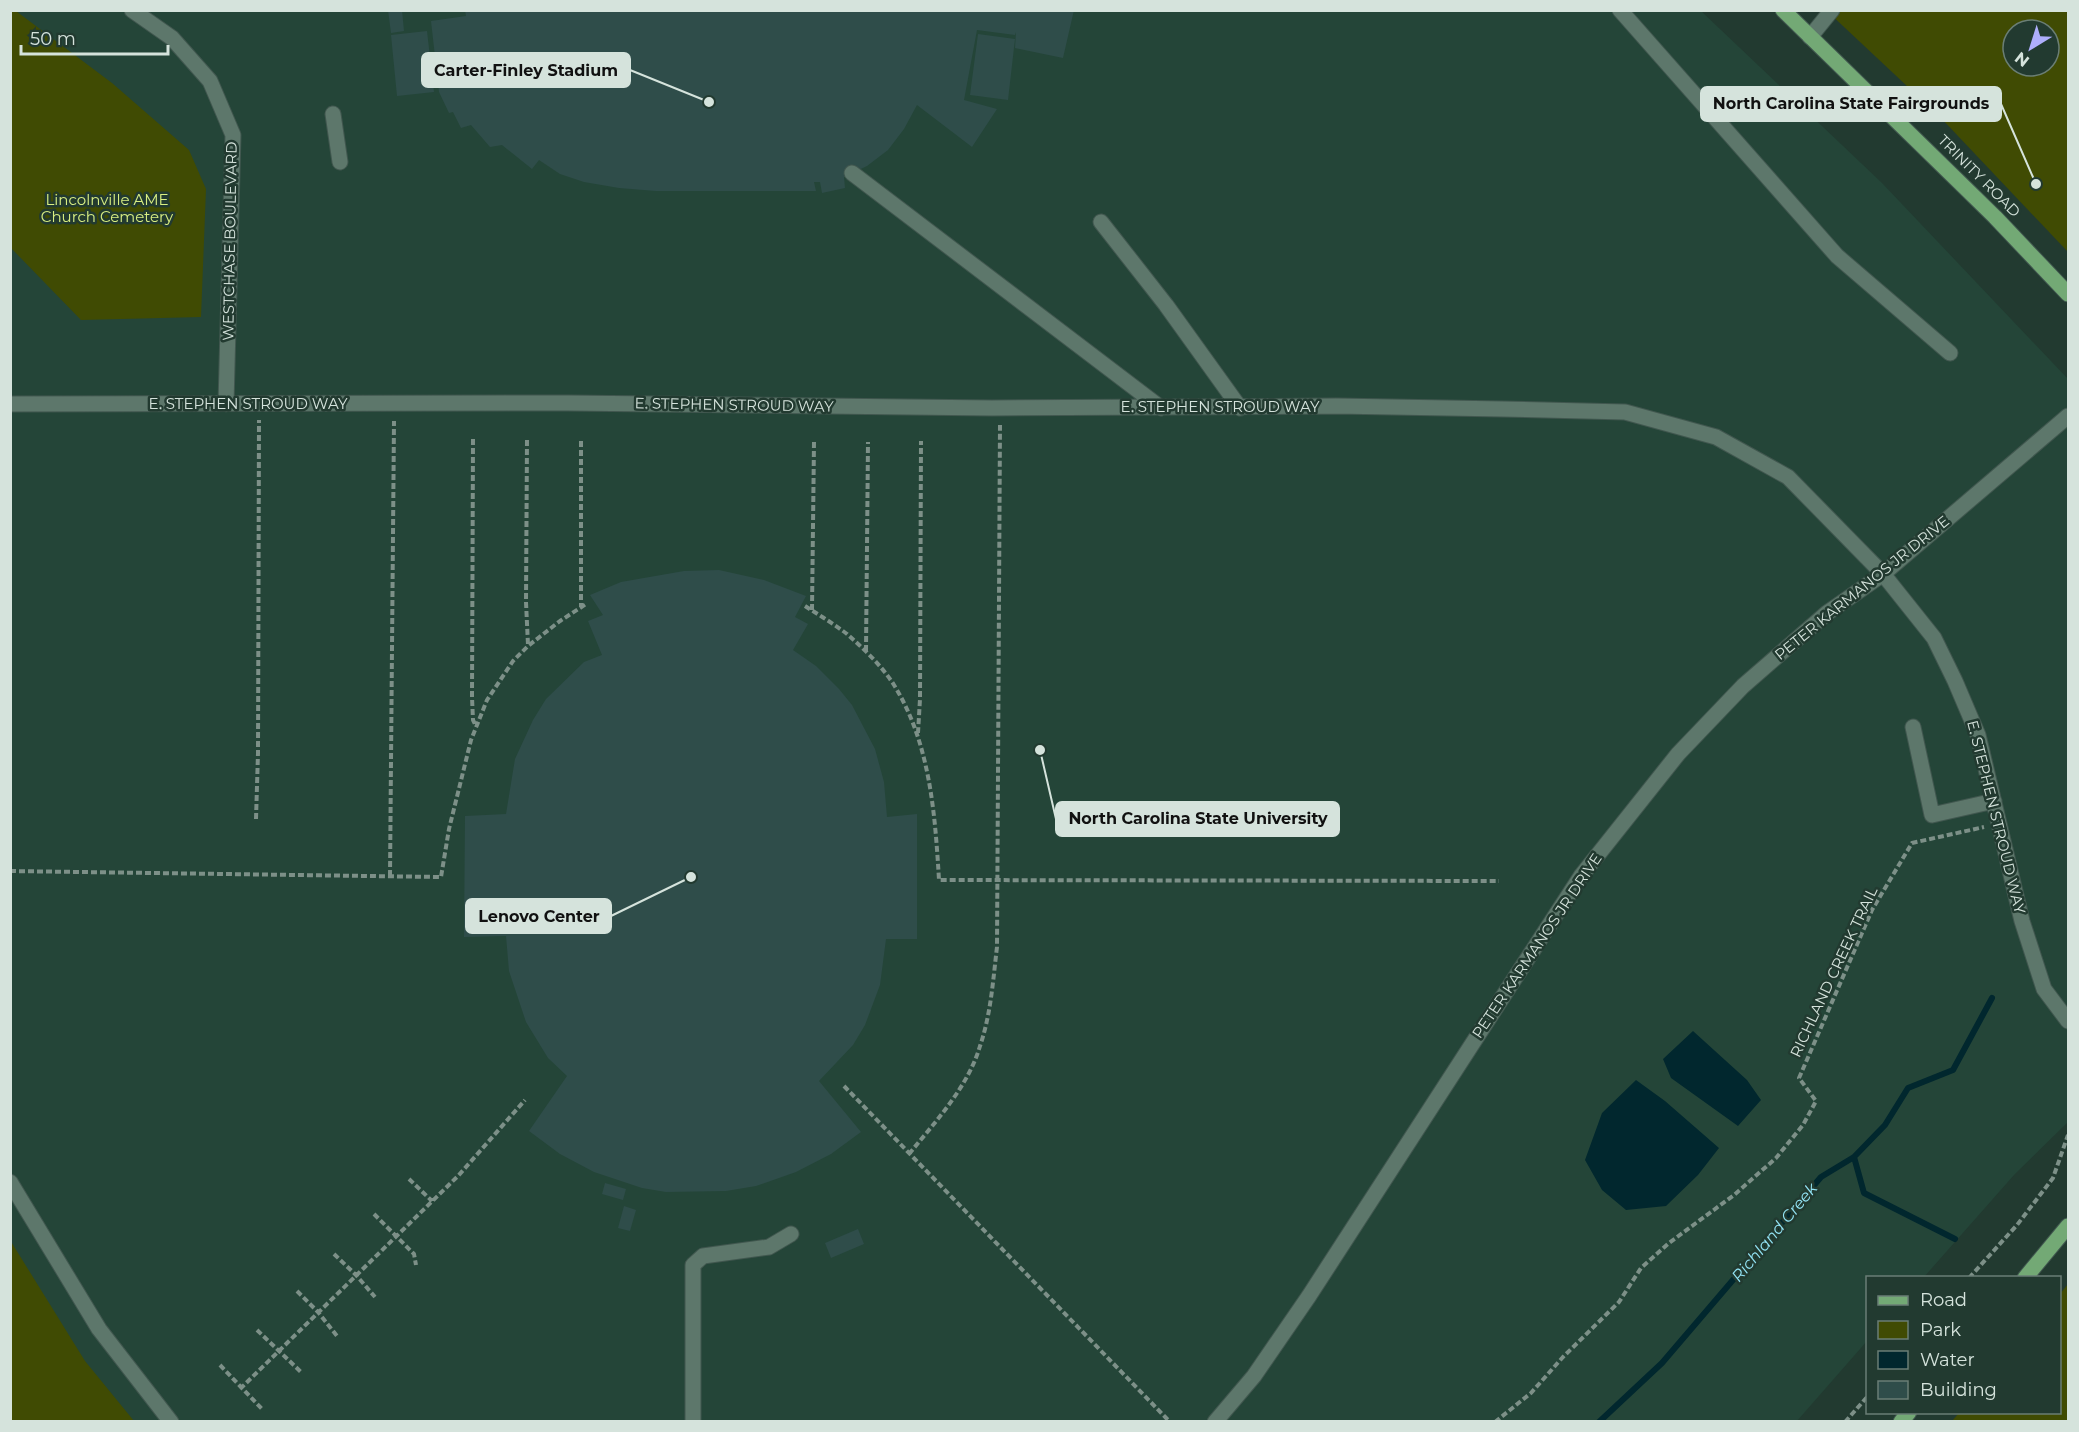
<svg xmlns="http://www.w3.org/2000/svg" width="2079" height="1432" viewBox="0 0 2079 1432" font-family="Montserrat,sans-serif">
<rect width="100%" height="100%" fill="#223a30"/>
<!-- built -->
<path fill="#244538" d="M 10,11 L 1701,11 L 1882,183 L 2068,379 L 2068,1122 L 2014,1175 L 1924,1277 L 1868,1278 L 1867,1341 L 1797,1421 L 11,1421 Z"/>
<!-- green -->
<path fill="#404b03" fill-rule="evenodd" d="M 10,11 L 16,11 L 112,83 L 189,150 L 206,189 L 201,317 L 81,320 L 11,248 Z
M 1827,11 L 2068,11 L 2068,252 L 1940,117 ZM 2013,30 L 2049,30 L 2049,66 L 2013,66 Z
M 10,1240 L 85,1361 L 134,1421 L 11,1421 Z
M 2068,1284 L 2068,1421 L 1952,1421 L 1959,1413 L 2060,1412 L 2060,1294 Z"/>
<!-- water -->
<path fill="#01272e" d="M 1693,1031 L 1747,1080 L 1761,1100 L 1738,1126 L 1671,1078 L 1663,1059 Z
M 1636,1080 L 1665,1101 L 1719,1148 L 1698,1175 L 1666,1206 L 1626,1210 L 1602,1190 L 1585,1160 L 1602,1113 Z"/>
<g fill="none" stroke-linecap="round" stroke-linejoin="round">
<!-- stream -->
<path stroke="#01272e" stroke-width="6" d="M 1854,1157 L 1864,1193 L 1955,1239
M 1599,1422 L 1662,1363 L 1821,1177 L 1854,1157 L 1885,1125 L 1908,1088 L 1953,1070 L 1992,998"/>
</g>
<!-- building -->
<path fill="#2f4d4a" d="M 388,10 L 402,10 L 404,31 L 391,33 Z
M 465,10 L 1074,10 L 1063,58 L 1015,48 L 1016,32 L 1015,35 L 977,30 L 964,100 L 997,109 L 972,147 L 917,105 L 904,129 L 888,150 L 867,166 L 844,177 L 845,188 L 822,193 L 820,182 L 814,182 L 816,191 L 656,191 L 619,188 L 584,182 L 560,174 L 539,160 L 532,169 L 502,145 L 490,147 L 471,125 L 461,128 L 453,112 L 449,113 L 439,92 L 431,21 L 466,16 Z
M 427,31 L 434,92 L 397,96 L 391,35 Z
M 978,34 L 1015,39 L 1008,100 L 970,95 Z
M 719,570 L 764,580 L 806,596 L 795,617 L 808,624 L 793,650 L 816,666 L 839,689 L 852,705 L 875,749 L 884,782 L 887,817 L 917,814 L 917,939 L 886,939 L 880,985 L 865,1025 L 853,1045 L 819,1081 L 861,1132 L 831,1154 L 796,1172 L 756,1186 L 726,1191 L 666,1192 L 642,1188 L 594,1172 L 560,1154 L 529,1131 L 567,1076 L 548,1058 L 526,1022 L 509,971 L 506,936 L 464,937 L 465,816 L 506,814 L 515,759 L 533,720 L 546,699 L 584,662 L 602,655 L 588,621 L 603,615 L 590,595 L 621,582 L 684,571 Z
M 605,1183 L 626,1189 L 623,1200 L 602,1194 Z
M 624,1206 L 636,1210 L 630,1231 L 618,1228 Z
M 858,1229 L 864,1244 L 831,1258 L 825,1243 Z"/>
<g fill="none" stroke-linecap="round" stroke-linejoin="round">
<defs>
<path id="minor" d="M 132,10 L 172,38 L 210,81 L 233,135 L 226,404
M 1620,10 L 1837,256 L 1950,353
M 1810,37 L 1832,10
M 333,114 L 340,162
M 852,173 L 1161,408
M 1101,222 L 1166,305 L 1240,408
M 10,404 L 568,403 L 992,408 L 1337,406 L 1502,409 L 1625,412 L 1716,437 L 1788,477 L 1883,574 L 1934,638 L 1955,681 L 1978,735 L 2022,921 L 2044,989 L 2068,1021
M 1913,727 L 1932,815 L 1994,801
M 10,1182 L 99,1329 L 171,1422
M 693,1422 L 693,1265 L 703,1256 L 769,1247 L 791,1234
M 1215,1422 L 1254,1376 L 1309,1296 L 1581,876 L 1678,754 L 1743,686 L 1827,613 L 1883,574 L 2068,416"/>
<path id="major" d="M 1783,10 L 1995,217 L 2068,294
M 2025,1278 L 2068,1226
M 1901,1422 L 1909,1412"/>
</defs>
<!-- minor casing -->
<use href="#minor" stroke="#41574f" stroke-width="17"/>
<!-- major casing -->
<use href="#major" stroke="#41574f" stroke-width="17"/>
<!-- path -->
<path stroke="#7d9088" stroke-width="4" stroke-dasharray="6 3" stroke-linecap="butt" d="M 473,439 L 472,697 L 473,720 L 476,726
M 527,440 L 526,602 L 528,645
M 581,441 L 581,607
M 805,606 C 819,615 834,624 847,634 C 864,649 882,666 894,685 C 930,743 935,813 939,880 L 1499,881
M 812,610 L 814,442
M 866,651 L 868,442
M 918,733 L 920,699 L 921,441
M 256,819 L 258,753 L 259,420
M 10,871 L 441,877 L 449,829 L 471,740 L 487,700 L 513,661 L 528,646 L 560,621 L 586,604
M 390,876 L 394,421
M 844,1086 L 1170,1422
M 909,1154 C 936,1121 968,1087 980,1046 C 991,1014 993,980 997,947 L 1000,425
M 409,1179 L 432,1201
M 374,1214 L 414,1254 L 416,1265
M 334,1254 L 356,1275 L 375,1297
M 1969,1278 L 2017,1225 L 2053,1178 L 2068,1135
M 297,1291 L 318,1312 L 337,1336
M 257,1330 L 301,1372
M 220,1365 L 263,1410
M 240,1389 L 458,1176 L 525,1100
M 1495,1422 L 1531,1393 L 1563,1357 L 1619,1302 L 1641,1268 L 1669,1243 L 1734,1195 L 1776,1158 L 1803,1125 L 1816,1101 L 1799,1078 L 1872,910 L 1912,843 L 1984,827
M 1845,1422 L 1868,1396"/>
<!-- minor -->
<use href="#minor" stroke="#5d776b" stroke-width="15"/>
<!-- major -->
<use href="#major" stroke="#73a975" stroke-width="15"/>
</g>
<g text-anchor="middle" stroke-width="5" stroke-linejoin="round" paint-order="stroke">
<!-- street labels -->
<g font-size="15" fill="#d5e3dc" stroke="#223a30">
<text transform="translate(1979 176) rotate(45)" y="5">TRINITY ROAD</text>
<text transform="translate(230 241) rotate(-89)" y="5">WESTCHASE BOULEVARD</text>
<text x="248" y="409">E. STEPHEN STROUD WAY</text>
<text transform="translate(734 405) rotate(1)" y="5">E. STEPHEN STROUD WAY</text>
<text x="1220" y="412">E. STEPHEN STROUD WAY</text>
<text transform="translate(1862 588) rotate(-39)" y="5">PETER KARMANOS JR DRIVE</text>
<text transform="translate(1996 817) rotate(76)" y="5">E. STEPHEN STROUD WAY</text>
<text transform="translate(1537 946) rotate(-56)" y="5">PETER KARMANOS JR DRIVE</text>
<text transform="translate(1834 972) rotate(-65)" y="5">RICHLAND CREEK TRAIL</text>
</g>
<!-- park labels -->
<g font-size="15" fill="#d9ef82" stroke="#223a30">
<text x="107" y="205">Lincolnville AME<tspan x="107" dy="17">Church Cemetery</tspan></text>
</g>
<!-- water labels -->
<g font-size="16" font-style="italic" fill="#93e4f5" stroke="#223a30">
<text transform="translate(1774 1232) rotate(-50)" y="6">Richland Creek</text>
</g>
</g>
<!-- callouts -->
<path fill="none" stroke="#d5e3dc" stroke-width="2" d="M709 102L630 70M2036 184L2001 104M1040 750L1056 819M691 877L611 916"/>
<g fill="#d5e3dc" stroke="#223a30" stroke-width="2">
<circle cx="709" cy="102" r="6"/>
<circle cx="2036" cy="184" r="6"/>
<circle cx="1040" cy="750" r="6"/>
<circle cx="691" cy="877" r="6"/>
</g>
<g fill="#d5e3dc" stroke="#d5e3dc" stroke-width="2">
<rect x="422" y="53" width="208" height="34" rx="6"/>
<rect x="1701" y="87" width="300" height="34" rx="6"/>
<rect x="1056" y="802" width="283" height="34" rx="6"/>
<rect x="466" y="899" width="145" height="34" rx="6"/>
</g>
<g font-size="16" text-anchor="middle" font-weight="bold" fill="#111">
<text x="526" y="76">Carter-Finley Stadium</text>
<text x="1851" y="109">North Carolina State Fairgrounds</text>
<text x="1198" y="824">North Carolina State University</text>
<text x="539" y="922">Lenovo Center</text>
</g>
<!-- border -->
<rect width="2079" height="1432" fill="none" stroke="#d5e3dc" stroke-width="24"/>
<!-- legend -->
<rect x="1866" y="1276" width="195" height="138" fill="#223a30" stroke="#6a7e75" stroke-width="1.5"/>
<rect x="1878" y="1296" width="30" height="9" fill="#73a975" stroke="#6a7e75" stroke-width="1.5"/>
<text x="1920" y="1306" font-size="18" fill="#d5e3dc">Road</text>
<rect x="1878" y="1321" width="30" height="18" fill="#404b03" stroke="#6a7e75" stroke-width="1.5"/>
<text x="1920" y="1336" font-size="18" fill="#d5e3dc">Park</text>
<rect x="1878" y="1351" width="30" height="18" fill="#01272e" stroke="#6a7e75" stroke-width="1.5"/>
<text x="1920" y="1366" font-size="18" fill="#d5e3dc">Water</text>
<rect x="1878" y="1381" width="30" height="18" fill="#2f4d4a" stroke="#6a7e75" stroke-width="1.5"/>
<text x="1920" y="1396" font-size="18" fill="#d5e3dc">Building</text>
<!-- north arrow -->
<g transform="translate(2031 48) rotate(218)"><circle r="28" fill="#223a30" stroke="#6a7e75" stroke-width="1.5"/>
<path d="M0-4.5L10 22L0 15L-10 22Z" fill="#aeaefb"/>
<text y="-9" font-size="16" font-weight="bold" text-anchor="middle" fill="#d5e3dc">N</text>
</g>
<!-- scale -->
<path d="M21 45v9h147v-9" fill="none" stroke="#d5e3dc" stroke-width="3"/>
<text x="30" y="45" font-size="18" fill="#d5e3dc" stroke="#223a30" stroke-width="4.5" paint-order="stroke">50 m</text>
</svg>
